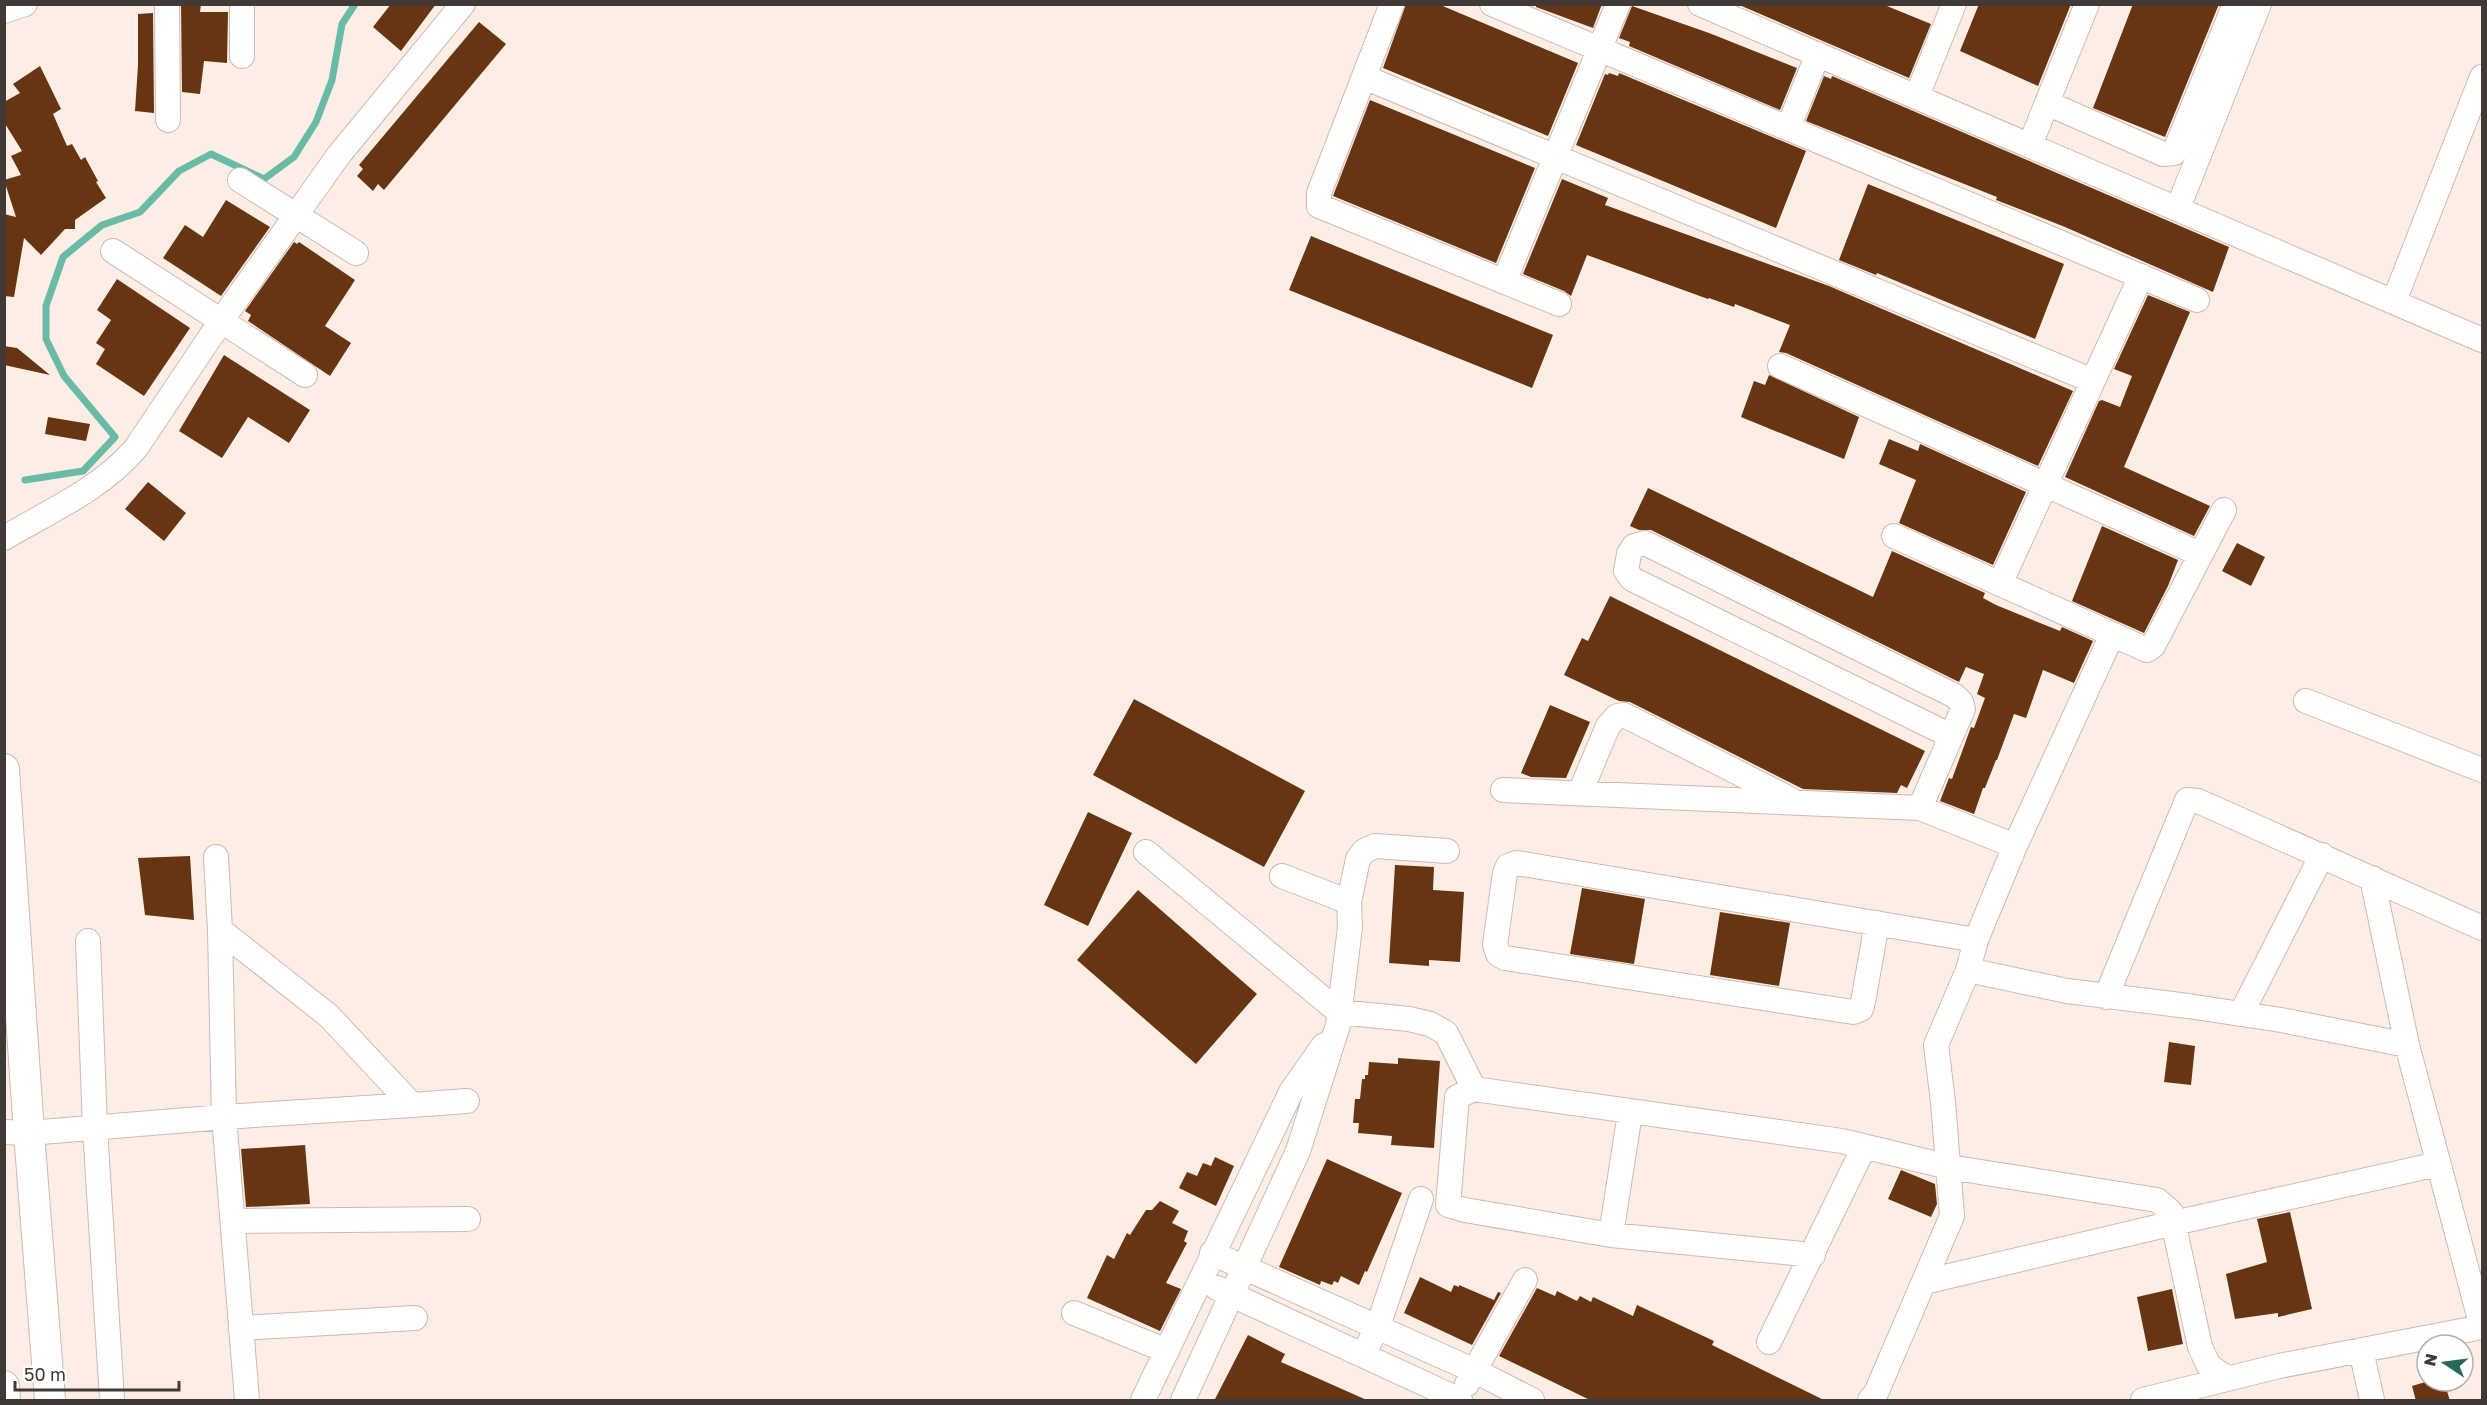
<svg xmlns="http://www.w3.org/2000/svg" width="2487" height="1405" viewBox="0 0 2487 1405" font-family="'Golos Text',sans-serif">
<rect width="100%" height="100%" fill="#fdeee5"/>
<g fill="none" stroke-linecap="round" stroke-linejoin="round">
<!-- stream -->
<path stroke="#69baa7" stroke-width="7" d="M 25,480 L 83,471 L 115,437 L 64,376 L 46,339 L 46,306 L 63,257 L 102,225 L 140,212 L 179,171 L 211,154 L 264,179 L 294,157 L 316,122 L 332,80 L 342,24 L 355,4"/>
</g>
<!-- building -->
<path fill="#673511" d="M 181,4 L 201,4 L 200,12 L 228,12 L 227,63 L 204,61 L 200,94 L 182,92 Z
M 391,4 L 436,4 L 401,51 L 373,27 Z
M 1406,4 L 1438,4 L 1578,63 L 1548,136 L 1383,68 Z
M 1536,4 L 1602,4 L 1593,28 L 1536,7 Z
M 1737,4 L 1882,4 L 1931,24 L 1909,78 Z
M 1979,4 L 2071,4 L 2038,86 L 1960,51 Z
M 2133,4 L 2219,4 L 2165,137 L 2093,108 Z
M 1632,6 L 1709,33 L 1797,68 L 1780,110 L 1629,46 L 1630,42 L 1619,38 Z
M 153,13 L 154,113 L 135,111 L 138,65 L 138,14 Z
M 479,22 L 506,44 L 384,190 L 378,184 L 373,191 L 357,176 L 363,169 L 359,165 Z
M 40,66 L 61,109 L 53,114 L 67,146 L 72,144 L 81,160 L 85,157 L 98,181 L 96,182 L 106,198 L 75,220 L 75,229 L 65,229 L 41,255 L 24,238 L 14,297 L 4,296 L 4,214 L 16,217 L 4,180 L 21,175 L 11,156 L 22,151 L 4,122 L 4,102 L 20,93 L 13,84 Z
M 1609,73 L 1618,76 L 1619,73 L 1806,151 L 1776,228 L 1576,145 L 1605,74 L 1608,75 Z
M 1824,76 L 1831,79 L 1832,76 L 2229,247 L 2213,292 L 2065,227 L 1996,200 L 1997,197 L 1806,121 Z
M 1370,100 L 1535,168 L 1496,263 L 1333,196 Z
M 1562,179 L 1608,198 L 1605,205 L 1829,286 L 2073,391 L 2038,466 L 1786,353 L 1779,352 L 1790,325 L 1735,304 L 1734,307 L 1709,298 L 1708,299 L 1587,255 L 1571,296 L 1564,291 L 1523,274 Z
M 1868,184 L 2064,264 L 2035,339 L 1877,273 L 1876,275 L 1839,260 Z
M 226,200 L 270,227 L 221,296 L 163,258 L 185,225 L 203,237 Z
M 1311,236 L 1553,335 L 1532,388 L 1289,290 Z
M 294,242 L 297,244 L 299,242 L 355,280 L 325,326 L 351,343 L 330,376 L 248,321 L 251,315 L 245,311 Z
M 117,279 L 190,328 L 144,396 L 96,364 L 105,349 L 96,343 L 111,320 L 97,310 Z
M 2148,295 L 2190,312 L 2124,467 L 2210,506 L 2194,536 L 2065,477 L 2099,401 L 2102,400 L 2120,407 L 2132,376 L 2114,369 Z
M 4,346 L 17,348 L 50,375 L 4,365 Z
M 224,355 L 310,410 L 289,443 L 248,417 L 222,458 L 179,431 Z
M 1769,375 L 1859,417 L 1844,459 L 1741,417 L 1754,381 L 1765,385 Z
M 48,417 L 90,424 L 86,441 L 45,434 Z
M 1889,439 L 1918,451 L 1920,444 L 2026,492 L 1993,565 L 1899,523 L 1916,480 L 1879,464 Z
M 148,482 L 186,513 L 164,541 L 125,509 Z
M 1648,488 L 1873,597 L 1892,551 L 1985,593 L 1983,598 L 1996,605 L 2060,631 L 2062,627 L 2093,641 L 2074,683 L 2043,670 L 2026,718 L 2014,714 L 1997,760 L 1996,760 L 1985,788 L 1983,788 L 1974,814 L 1940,801 L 1949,778 L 1952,779 L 1971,727 L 1974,728 L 1985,698 L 1977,694 L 1984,674 L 1966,667 L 1959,682 L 1651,530 L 1639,530 L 1630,526 Z
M 2102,526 L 2178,560 L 2168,586 L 2144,633 L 2072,601 Z
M 2237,543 L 2265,557 L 2251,586 L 2222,571 Z
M 1610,596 L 1925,751 L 1907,788 L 1901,785 L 1897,793 L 1803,789 L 1630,702 L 1619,701 L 1564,675 L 1582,638 L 1588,641 Z
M 1134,699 L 1305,791 L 1264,867 L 1093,775 Z
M 1550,705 L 1590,722 L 1566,778 L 1531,777 L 1521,773 Z
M 1088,812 L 1132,833 L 1088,926 L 1044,905 Z
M 190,856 L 194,920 L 145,915 L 138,858 Z
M 1395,865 L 1434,867 L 1433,890 L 1464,892 L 1460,962 L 1429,960 L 1429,966 L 1389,963 Z
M 1582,888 L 1645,899 L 1634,964 L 1570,954 Z
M 1138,890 L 1257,994 L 1196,1064 L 1077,960 Z
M 1720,912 L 1790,923 L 1779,986 L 1710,975 Z
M 2169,1042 L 2195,1046 L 2191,1085 L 2164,1082 Z
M 1398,1058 L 1440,1061 L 1434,1148 L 1391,1145 L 1392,1136 L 1358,1133 L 1359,1123 L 1353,1123 L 1355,1099 L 1360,1099 L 1362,1079 L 1365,1079 L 1365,1075 L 1368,1075 L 1369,1062 L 1398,1064 Z
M 305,1145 L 310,1204 L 246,1207 L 241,1149 Z
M 1215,1157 L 1234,1166 L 1216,1206 L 1179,1188 L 1187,1172 L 1197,1176 L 1203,1163 L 1211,1166 Z
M 1327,1159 L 1402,1193 L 1367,1272 L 1365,1271 L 1359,1285 L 1341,1276 L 1338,1283 L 1334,1281 L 1332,1285 L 1321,1281 L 1320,1285 L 1279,1267 Z
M 1901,1170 L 1935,1184 L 1937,1204 L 1931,1217 L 1888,1199 Z
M 1160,1201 L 1179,1211 L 1172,1223 L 1188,1231 L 1184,1241 L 1187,1243 L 1166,1283 L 1181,1289 L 1160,1331 L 1087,1298 L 1107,1255 L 1114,1259 L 1127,1233 L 1130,1235 L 1146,1210 L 1152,1210 Z
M 2290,1212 L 2312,1309 L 2278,1317 L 2278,1313 L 2235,1319 L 2226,1274 L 2267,1262 L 2257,1219 Z
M 1420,1277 L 1451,1292 L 1454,1285 L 1459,1287 L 1459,1285 L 1494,1300 L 1498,1292 L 1501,1293 L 1472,1345 L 1404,1313 Z
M 1537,1288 L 1555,1296 L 1557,1291 L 1577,1301 L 1580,1296 L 1591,1302 L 1593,1297 L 1633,1316 L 1637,1305 L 1714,1341 L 1712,1345 L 1826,1401 L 1592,1401 L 1499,1356 Z
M 2172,1289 L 2183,1344 L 2148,1351 L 2137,1297 Z
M 1248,1335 L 1285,1354 L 1281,1362 L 1369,1401 L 1214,1401 Z
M 2429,1381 L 2444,1381 L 2450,1401 L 2416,1401 L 2412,1386 Z"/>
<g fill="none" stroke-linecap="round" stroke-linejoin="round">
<defs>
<path id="minor" d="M 167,4 L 168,120
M 242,4 L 242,56
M 1392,4 L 1319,193 L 1319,206 L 1559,304
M 1492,4 L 2197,300
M 1700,4 L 2482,340
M 4,11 L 25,4
M 1364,77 L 2093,381
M 1917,96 L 1954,4
M 2047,103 L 2163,154 L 2174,153 L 2235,4
M 1788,128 L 1818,54
M 2030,145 L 2087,4
M 240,180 L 356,253
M 2178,208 L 2259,4
M 113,251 L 305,375
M 1504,282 L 1618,4
M 2394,301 L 2482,77
M 1780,366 L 2200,554
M 1894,536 L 2147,650 L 2153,646 L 2224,510
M 4,538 C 50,511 101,489 136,448 L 221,321 L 338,156 L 463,4
M 2000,584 L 2141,276
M 2306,701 L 2482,770
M 1503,790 L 1920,808 L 2015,846
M 1580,793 L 1608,726 L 1617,716 L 1624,715 L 1790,799
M 1920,808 L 1963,709 L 1961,702 L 1955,696 L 1645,543 L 1634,546 L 1629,554 L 1626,571 L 1632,579 L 1951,736
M 1146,852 L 1339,1012 L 1409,1019 L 1430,1024 L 1446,1033 L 1474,1089
M 216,857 L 220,930 L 224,1117 L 247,1400
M 2372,878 L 2407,1045 L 2482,1327
M 1349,902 L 1358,859 L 1364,851 L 1375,846 L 1447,851
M 1877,923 L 1863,1002 L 1861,1009 L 1853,1012 L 1505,958 L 1498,954 L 1495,945 L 1505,873 L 1508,866 L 1517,863 L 1976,940
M 88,941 L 95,1128 L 112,1400
M 1968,970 L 2067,991 L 2188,1006 L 2281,1020 L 2407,1045
M 2106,997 L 2187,800 L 2198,801 L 2482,928
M 2241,1014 L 2322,855
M 412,1105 L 467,1101
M 4,1132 L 29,1133 L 224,1117 L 412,1105 L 329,1016 L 220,930
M 233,1221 L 468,1219
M 1611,1235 L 1630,1113
M 1212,1253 L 1475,1371 L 1532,1400
M 1813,1255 L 1611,1235 L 1465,1210 L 1448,1205 L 1457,1097 L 1474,1089 L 1842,1141 L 1949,1167 L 2157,1200 L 2171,1212 L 2200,1347 L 2209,1366 L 2227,1378
M 1924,1282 L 2174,1223 L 2438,1164
M 1217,1288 L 1460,1400
M 1074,1313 L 1167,1351
M 241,1328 L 415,1318
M 1769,1342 L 1864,1147
M 1369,1343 L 1377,1329 L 1421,1199
M 2361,1350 L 2372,1400
M 1467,1384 L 1525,1280
M 1143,1400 L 1291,1092 L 1324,1045
M 1183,1400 L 1298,1151 L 1338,1025 L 1350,927 L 1349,902 L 1282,876
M 1870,1400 L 1876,1393 L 1952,1216 L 1943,1102 L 1936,1045 L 1968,970 L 1976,940 L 2015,846 L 2112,635
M 2143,1400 L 2279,1366 L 2482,1327"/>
<path id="tertiary" d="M 4,769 L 29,1133 L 50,1400
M 4,1386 L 5,1400"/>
</defs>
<!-- minor casing -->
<use href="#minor" stroke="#ccbaaf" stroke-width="26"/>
<!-- tertiary casing -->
<use href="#tertiary" stroke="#ccbaaf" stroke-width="32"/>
<!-- minor -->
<use href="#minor" stroke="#fff" stroke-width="24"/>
<!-- tertiary -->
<use href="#tertiary" stroke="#fff" stroke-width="30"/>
</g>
<!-- border -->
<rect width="2487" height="1405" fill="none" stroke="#413935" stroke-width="12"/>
<!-- north arrow -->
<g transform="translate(2445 1363) rotate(283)"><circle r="28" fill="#ffffff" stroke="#b3b0ae" stroke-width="1.5"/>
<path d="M0-4.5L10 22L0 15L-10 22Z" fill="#25695b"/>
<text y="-9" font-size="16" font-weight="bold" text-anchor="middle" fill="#413935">N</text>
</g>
<!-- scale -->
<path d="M15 1381v9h164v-9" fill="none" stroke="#413935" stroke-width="3"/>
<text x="24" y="1381" font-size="18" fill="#413935" stroke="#ffffff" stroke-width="4.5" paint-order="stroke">50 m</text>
</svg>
